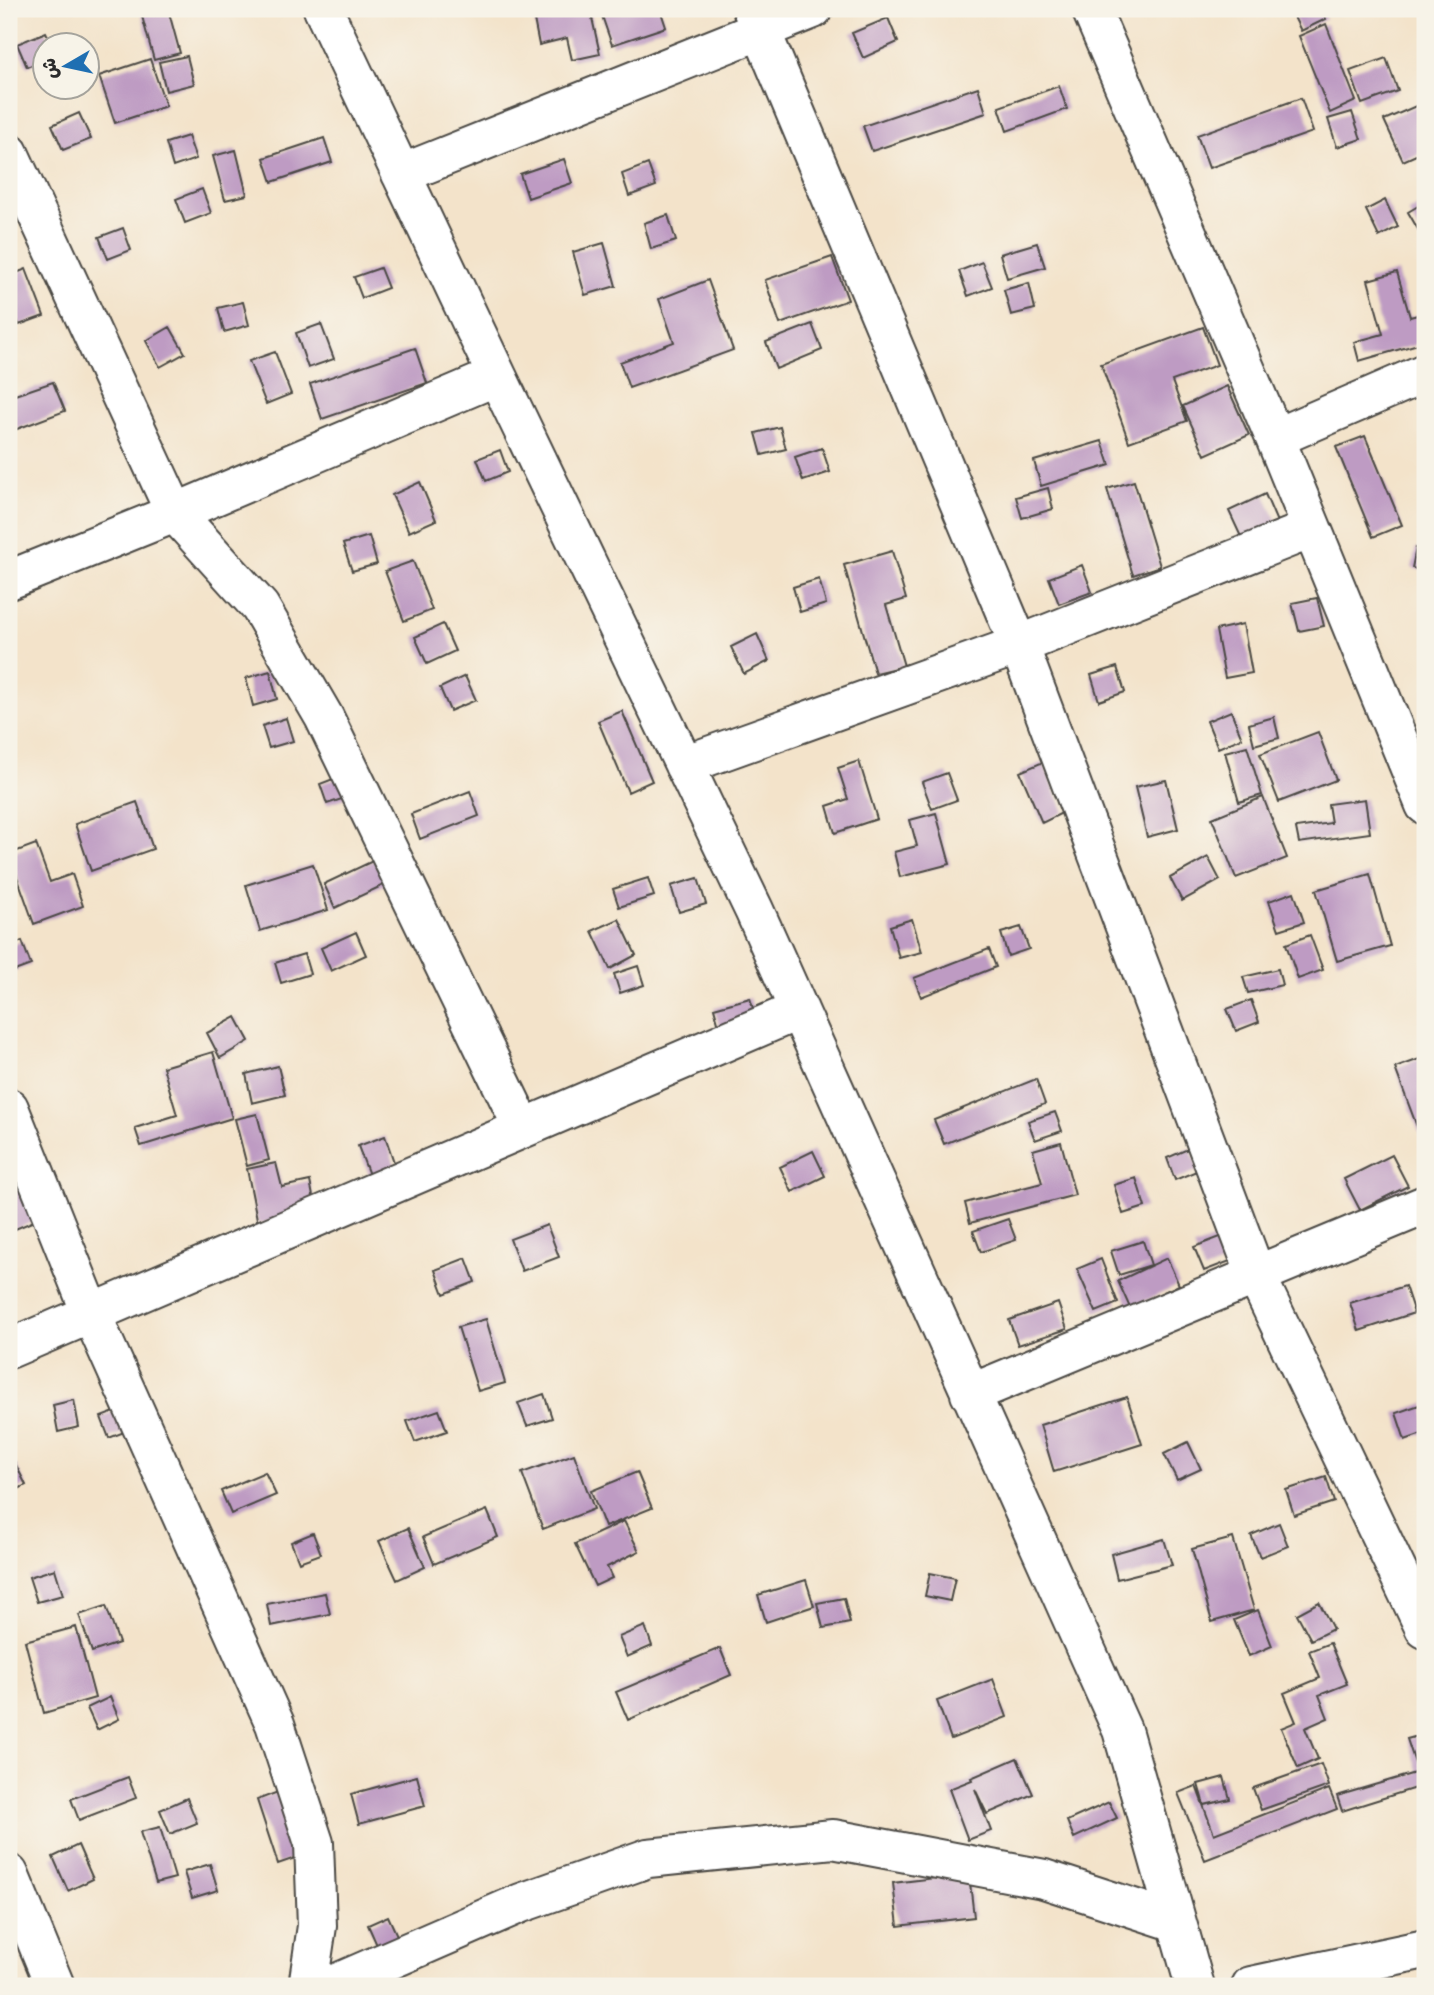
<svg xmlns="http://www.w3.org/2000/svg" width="1434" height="1995" viewBox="0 0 1434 1995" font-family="'Balsamiq Sans','Playpen Sans Arabic',sans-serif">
<rect width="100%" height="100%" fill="#f7f3e8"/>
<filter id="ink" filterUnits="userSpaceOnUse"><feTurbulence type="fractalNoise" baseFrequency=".0143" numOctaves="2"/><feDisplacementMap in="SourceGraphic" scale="14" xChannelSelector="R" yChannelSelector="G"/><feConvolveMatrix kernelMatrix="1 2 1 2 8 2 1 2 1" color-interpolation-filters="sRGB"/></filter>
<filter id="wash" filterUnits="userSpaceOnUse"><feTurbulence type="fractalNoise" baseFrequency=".00686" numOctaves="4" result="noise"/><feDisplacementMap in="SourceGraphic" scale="28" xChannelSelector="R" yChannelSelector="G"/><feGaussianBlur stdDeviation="1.57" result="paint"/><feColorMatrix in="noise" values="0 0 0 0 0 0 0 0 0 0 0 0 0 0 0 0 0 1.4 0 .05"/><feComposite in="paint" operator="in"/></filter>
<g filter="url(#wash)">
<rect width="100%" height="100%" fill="#f3e3ca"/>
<g id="blocks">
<!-- building -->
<path fill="#be9bc3" d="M 140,9 L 168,9 L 180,53 L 154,60 Z
M 532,9 L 590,9 L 600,54 L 572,60 L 567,38 L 539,45 Z
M 616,9 L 660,9 L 666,27 L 612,45 L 601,13 Z
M 1290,9 L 1321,9 L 1326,19 L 1301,31 Z
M 888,18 L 898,42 L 863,58 L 852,33 Z
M 1326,24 L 1356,101 L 1330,113 L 1299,36 Z
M 46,32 L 52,46 L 46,46 L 46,59 L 27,67 L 17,44 Z
M 187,56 L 194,84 L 166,91 L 159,62 Z
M 1386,58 L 1398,91 L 1362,104 L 1350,71 Z
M 150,59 L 166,106 L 115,123 L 99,76 Z
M 1059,86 L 1067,109 L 1007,131 L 999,107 Z
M 978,87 L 986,113 L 872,151 L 863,126 Z
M 1301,98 L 1313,132 L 1209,168 L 1197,135 Z
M 1425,102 L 1425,151 L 1403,161 L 1384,120 Z
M 1352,112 L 1361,139 L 1337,147 L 1328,119 Z
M 79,113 L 91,139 L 63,150 L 52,125 Z
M 188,136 L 196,159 L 173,167 L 166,143 Z
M 324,138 L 332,162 L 272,182 L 264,158 Z
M 236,150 L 247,195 L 225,200 L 213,156 Z
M 564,159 L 572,183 L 528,198 L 520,174 Z
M 648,164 L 656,186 L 629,196 L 622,174 Z
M 202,189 L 211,213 L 185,223 L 176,199 Z
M 1385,200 L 1398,227 L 1379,237 L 1366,210 Z
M 1425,202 L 1425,237 L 1423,238 L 1408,212 Z
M 668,215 L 676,241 L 651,249 L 644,223 Z
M 123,228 L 131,250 L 108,259 L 99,237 Z
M 604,243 L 616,286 L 585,295 L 573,252 Z
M 1037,243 L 1045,267 L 1007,278 L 1000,254 Z
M 832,257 L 848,300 L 780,324 L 765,280 Z
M 982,262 L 992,287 L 968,296 L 959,271 Z
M 380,268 L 388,288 L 362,298 L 354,277 Z
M 26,269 L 44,316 L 19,325 L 9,299 L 9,276 Z
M 1397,272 L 1410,317 L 1425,313 L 1425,342 L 1359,361 L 1354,342 L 1383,334 L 1368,280 Z
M 708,280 L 733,350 L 629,388 L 620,362 L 674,342 L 659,299 Z
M 1029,283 L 1035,309 L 1011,315 L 1004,290 Z
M 243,302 L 249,325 L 224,332 L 218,308 Z
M 321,324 L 334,359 L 308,368 L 296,333 Z
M 812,324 L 822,350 L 776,369 L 766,342 Z
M 170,327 L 185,353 L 160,367 L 146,341 Z
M 1203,327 L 1217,365 L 1172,381 L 1187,421 L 1129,442 L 1101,364 Z
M 415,348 L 427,383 L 322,419 L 310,384 Z
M 275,352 L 291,394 L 266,404 L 249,361 Z
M 53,382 L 65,411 L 9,432 L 9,397 Z
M 1227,386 L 1249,435 L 1205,455 L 1183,406 Z
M 780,427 L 786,449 L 762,455 L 756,433 Z
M 1365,436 L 1402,525 L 1373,537 L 1336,447 Z
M 1102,441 L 1110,465 L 1041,486 L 1034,461 Z
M 822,448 L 830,472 L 803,481 L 795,457 Z
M 500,450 L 508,472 L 486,481 L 477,459 Z
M 1134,481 L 1160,566 L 1133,575 L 1107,489 Z
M 420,482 L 436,520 L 409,532 L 392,495 Z
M 1048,488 L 1053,509 L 1022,518 L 1016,497 Z
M 1265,494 L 1277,522 L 1242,539 L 1229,511 Z
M 369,536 L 377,564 L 352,571 L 343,544 Z
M 1416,548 L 1425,550 L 1425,571 L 1412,568 Z
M 892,551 L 906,599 L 886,605 L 904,666 L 875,673 L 844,565 Z
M 413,561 L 432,610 L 404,621 L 385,571 Z
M 1082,565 L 1092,592 L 1059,604 L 1049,578 Z
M 819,579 L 826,604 L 800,612 L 793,587 Z
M 1317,598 L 1324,626 L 1299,631 L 1292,603 Z
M 443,624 L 455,651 L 427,664 L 415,637 Z
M 1243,624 L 1252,673 L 1225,678 L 1216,630 Z
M 757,634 L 769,661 L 744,674 L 731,647 Z
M 1117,667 L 1125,692 L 1099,701 L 1091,675 Z
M 270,671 L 277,699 L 253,706 L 246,678 Z
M 465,676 L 476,700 L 450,711 L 440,688 Z
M 622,711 L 652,781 L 628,792 L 598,721 Z
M 1231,711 L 1242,738 L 1218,748 L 1207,721 Z
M 1274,717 L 1279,738 L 1254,745 L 1249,724 Z
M 286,718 L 293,741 L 269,748 L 262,726 Z
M 1318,732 L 1336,780 L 1279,802 L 1260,754 Z
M 1247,746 L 1262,795 L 1239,802 L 1225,752 Z
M 859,761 L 877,819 L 835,833 L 827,806 L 848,799 L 838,768 Z
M 1043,762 L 1064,812 L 1042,823 L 1020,772 Z
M 947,773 L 957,800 L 932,809 L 922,782 Z
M 346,774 L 354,795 L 327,804 L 320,784 Z
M 1166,780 L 1178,829 L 1147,837 L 1135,787 Z
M 470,791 L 479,816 L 420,839 L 411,814 Z
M 1263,797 L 1287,858 L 1236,878 L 1212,818 Z
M 1365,799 L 1370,833 L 1299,843 L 1296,828 L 1331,823 L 1328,804 Z
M 137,802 L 153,849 L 91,871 L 75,824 Z
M 936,813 L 950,864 L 900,877 L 894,852 L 917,846 L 910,820 Z
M 36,844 L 50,882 L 72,874 L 83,906 L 34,924 L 9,854 Z
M 381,857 L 392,881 L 335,908 L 324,884 Z
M 1208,857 L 1220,880 L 1182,901 L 1170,878 Z
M 313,864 L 328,910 L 260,931 L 246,885 Z
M 1370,874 L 1390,946 L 1337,961 L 1316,890 Z
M 648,878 L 654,896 L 619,907 L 613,889 Z
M 698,878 L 706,904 L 679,912 L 671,886 Z
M 1294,892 L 1304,922 L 1279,930 L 1269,901 Z
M 619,919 L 636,955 L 610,969 L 592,931 Z
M 912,919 L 922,952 L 899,958 L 890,926 Z
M 1021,927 L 1029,949 L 1008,956 L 1001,933 Z
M 356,932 L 366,955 L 331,971 L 321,948 Z
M 1310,935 L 1323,970 L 1298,979 L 1286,944 Z
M 22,941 L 31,965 L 9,973 L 9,946 Z
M 989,949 L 996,967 L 921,997 L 914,978 Z
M 304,954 L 310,974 L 281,983 L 275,963 Z
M 638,966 L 644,985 L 620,993 L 614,974 Z
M 1278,969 L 1282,985 L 1248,993 L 1243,977 Z
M 750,998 L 756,1019 L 720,1029 L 714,1008 Z
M 1251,1000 L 1259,1022 L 1236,1031 L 1227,1009 Z
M 236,1017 L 249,1041 L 220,1058 L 207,1033 Z
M 213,1052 L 232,1118 L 141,1146 L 135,1128 L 177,1115 L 163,1067 Z
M 1425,1057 L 1425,1148 L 1395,1068 Z
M 278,1066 L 285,1095 L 252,1103 L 246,1074 Z
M 1036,1079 L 1045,1104 L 944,1144 L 934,1120 Z
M 1055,1112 L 1062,1131 L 1035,1140 L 1028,1121 Z
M 257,1114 L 269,1160 L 247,1166 L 235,1119 Z
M 385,1136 L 397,1171 L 371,1180 L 358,1146 Z
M 1061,1142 L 1075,1195 L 970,1223 L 965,1203 L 1042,1183 L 1033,1150 Z
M 1190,1148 L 1199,1170 L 1175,1180 L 1167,1158 Z
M 813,1151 L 825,1176 L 792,1192 L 780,1167 Z
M 1392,1155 L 1408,1186 L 1360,1210 L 1344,1179 Z
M 276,1163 L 282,1187 L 310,1181 L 316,1212 L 258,1224 L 247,1169 Z
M 21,1178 L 39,1219 L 13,1230 L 9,1222 L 9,1183 Z
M 1136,1178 L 1145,1207 L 1123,1214 L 1114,1185 Z
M 1008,1219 L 1016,1240 L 981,1252 L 973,1231 Z
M 547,1225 L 559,1257 L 522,1271 L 510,1239 Z
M 1228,1234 L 1238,1258 L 1204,1271 L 1194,1247 Z
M 1143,1241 L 1151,1265 L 1119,1275 L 1111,1251 Z
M 466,1258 L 475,1282 L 444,1294 L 435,1270 Z
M 1167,1258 L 1179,1285 L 1130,1308 L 1118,1281 Z
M 1101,1259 L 1118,1303 L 1096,1312 L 1077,1269 Z
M 1405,1286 L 1414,1313 L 1359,1331 L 1350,1303 Z
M 1058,1303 L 1067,1329 L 1018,1345 L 1009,1320 Z
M 486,1319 L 505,1383 L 478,1391 L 458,1327 Z
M 544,1394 L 552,1418 L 527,1426 L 518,1403 Z
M 1127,1397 L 1142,1444 L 1054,1472 L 1040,1425 Z
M 74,1400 L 79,1427 L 58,1432 L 53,1405 Z
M 1425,1403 L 1425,1433 L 1405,1440 L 1396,1413 Z
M 125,1408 L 132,1429 L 109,1438 L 101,1417 Z
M 439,1410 L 447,1431 L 415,1442 L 407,1421 Z
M 1188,1442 L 1201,1469 L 1177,1480 L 1164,1454 Z
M 574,1454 L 594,1509 L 543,1529 L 522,1473 Z
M 15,1463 L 26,1485 L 9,1494 L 9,1467 Z
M 265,1472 L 276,1495 L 231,1514 L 221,1491 Z
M 637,1472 L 652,1508 L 605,1527 L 591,1491 Z
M 1326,1477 L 1334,1502 L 1294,1515 L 1286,1490 Z
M 487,1510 L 498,1537 L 434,1564 L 423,1537 Z
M 624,1521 L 639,1551 L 607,1567 L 612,1578 L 595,1586 L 575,1544 Z
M 1279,1523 L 1288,1546 L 1260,1557 L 1251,1535 Z
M 408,1528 L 425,1567 L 397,1580 L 379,1541 Z
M 313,1533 L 321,1554 L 299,1562 L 291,1542 Z
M 1233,1538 L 1254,1610 L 1212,1622 L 1192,1549 Z
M 1164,1539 L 1172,1565 L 1117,1579 L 1111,1554 Z
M 55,1569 L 63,1595 L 37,1602 L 29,1577 Z
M 930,1573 L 955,1578 L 950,1601 L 925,1596 Z
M 806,1580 L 814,1606 L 766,1622 L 758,1595 Z
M 325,1593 L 330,1614 L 271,1626 L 267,1604 Z
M 844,1598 L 850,1623 L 823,1628 L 817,1603 Z
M 1319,1602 L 1333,1629 L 1311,1640 L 1297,1614 Z
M 106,1606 L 119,1643 L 92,1652 L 79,1615 Z
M 1258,1610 L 1272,1646 L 1249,1656 L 1234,1620 Z
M 645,1626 L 652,1646 L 627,1657 L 619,1637 Z
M 76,1627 L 95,1698 L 44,1713 L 25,1641 Z
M 1330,1643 L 1347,1684 L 1319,1695 L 1328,1718 L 1305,1728 L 1318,1759 L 1298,1768 L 1281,1728 L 1296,1722 L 1284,1693 L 1320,1678 L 1309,1651 Z
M 720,1648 L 731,1675 L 628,1720 L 616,1692 Z
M 993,1679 L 1007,1717 L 951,1739 L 937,1701 Z
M 110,1697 L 119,1719 L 97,1730 L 87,1708 Z
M 1425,1734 L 1425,1785 L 1342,1811 L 1337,1796 L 1418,1772 L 1407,1739 Z
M 1017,1758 L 1033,1794 L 987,1814 L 975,1789 L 991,1831 L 968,1840 L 949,1789 L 972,1780 L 971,1778 Z
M 1321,1764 L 1329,1786 L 1261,1810 L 1253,1788 Z
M 417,1776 L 425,1806 L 359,1824 L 351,1794 Z
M 128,1777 L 136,1798 L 79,1820 L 71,1799 Z
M 1224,1777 L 1230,1799 L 1204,1805 L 1198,1784 Z
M 1196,1786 L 1214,1834 L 1329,1789 L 1337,1809 L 1205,1860 L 1178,1793 Z
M 283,1790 L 304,1855 L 278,1864 L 257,1800 Z
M 187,1798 L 197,1823 L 170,1834 L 160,1810 Z
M 1109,1802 L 1117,1818 L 1074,1838 L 1067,1821 Z
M 160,1827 L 175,1878 L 156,1883 L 140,1832 Z
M 78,1845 L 93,1879 L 68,1891 L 53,1857 Z
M 210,1864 L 218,1890 L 192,1898 L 184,1872 Z
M 969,1874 L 974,1917 L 898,1926 L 893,1883 Z
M 388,1916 L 400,1942 L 380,1952 L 368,1925 Z"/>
</g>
</g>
<g filter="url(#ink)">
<use href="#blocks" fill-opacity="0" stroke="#494743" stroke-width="2"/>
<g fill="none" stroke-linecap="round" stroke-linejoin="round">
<defs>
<path id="minor" d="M 323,9 L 497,376 L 754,910 L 1122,1730 L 1195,1986
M 752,9 L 1019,645 L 1256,1275 L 1425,1629
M 1091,9 L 1275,438 L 1425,805
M 9,153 L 175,513 L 260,607 L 324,717 L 523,1128
M 401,174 L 813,9
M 1275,438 L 1425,373
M 9,580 L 175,513 L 497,376
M 684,765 L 1019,645 L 1311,529
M 9,1108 L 91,1313 L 275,1724 L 314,1843 L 317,1926 L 308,1986
M 9,1349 L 799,1010
M 970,1394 L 1425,1205
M 9,1874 L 55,1986
M 330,1986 L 521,1903 L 648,1858 L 833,1839 L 1044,1879 L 1176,1922"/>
<path id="highway" d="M 1251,1986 L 1425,1949"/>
</defs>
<!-- minor casing -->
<use href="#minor" stroke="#494743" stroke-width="42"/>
<!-- highway casing -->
<use href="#highway" stroke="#494743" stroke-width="42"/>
<!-- minor -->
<use href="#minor" stroke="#fff" stroke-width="38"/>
<!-- highway -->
<use href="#highway" stroke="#fff" stroke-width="38"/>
</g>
</g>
<!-- margin -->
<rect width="1434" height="1995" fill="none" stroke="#f7f3e8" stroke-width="35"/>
<!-- north arrow -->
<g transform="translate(66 66) rotate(261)"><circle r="33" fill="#f7f3e8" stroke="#a5a39c" stroke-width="2"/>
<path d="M0-5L12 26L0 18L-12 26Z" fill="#1f6fb2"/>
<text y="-10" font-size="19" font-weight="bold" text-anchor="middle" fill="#2b2b2b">ش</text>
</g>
</svg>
